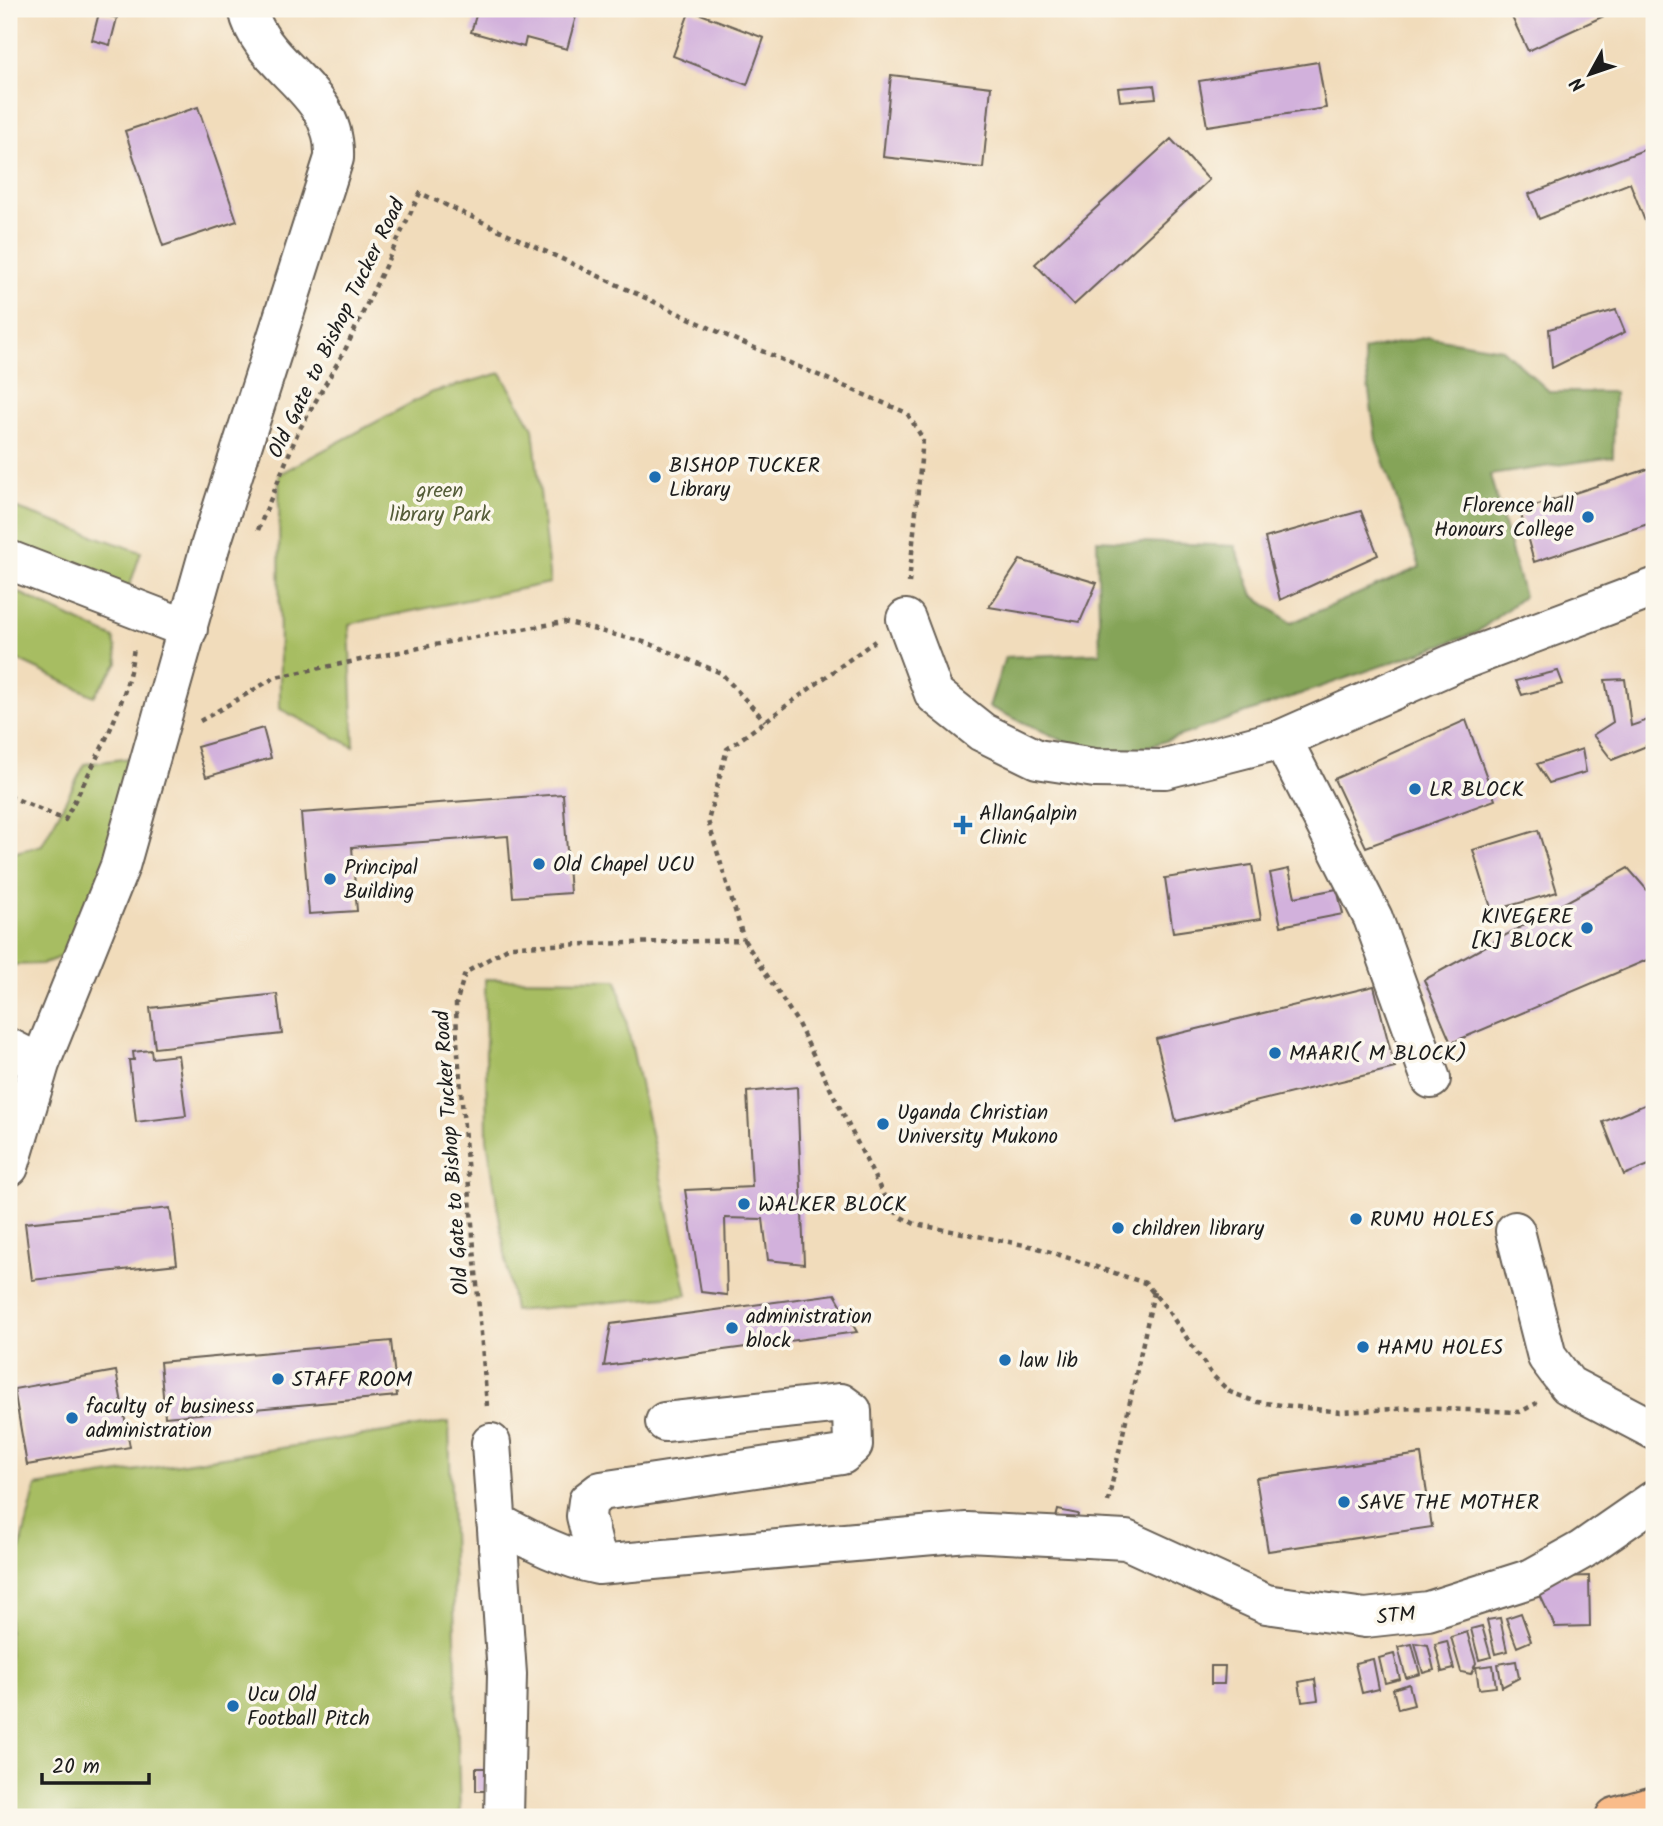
<svg xmlns="http://www.w3.org/2000/svg" width="1663" height="1826" viewBox="0 0 1663 1826" font-family="Kalam,sans-serif">
<rect width="100%" height="100%" fill="#fbf7ec"/>
<filter id="ink" filterUnits="userSpaceOnUse"><feTurbulence type="fractalNoise" baseFrequency=".0143" numOctaves="2"/><feDisplacementMap in="SourceGraphic" scale="14" xChannelSelector="R" yChannelSelector="G"/><feConvolveMatrix kernelMatrix="1 2 1 2 8 2 1 2 1" color-interpolation-filters="sRGB"/></filter>
<filter id="wash" filterUnits="userSpaceOnUse"><feTurbulence type="fractalNoise" baseFrequency=".00686" numOctaves="4" result="noise"/><feDisplacementMap in="SourceGraphic" scale="28" xChannelSelector="R" yChannelSelector="G"/><feGaussianBlur stdDeviation="1.57" result="paint"/><feColorMatrix in="noise" values="0 0 0 0 0 0 0 0 0 0 0 0 0 0 0 0 0 1.4 0 .05"/><feComposite in="paint" operator="in"/></filter>
<g filter="url(#wash)">
<rect width="100%" height="100%" fill="#f1dcbb"/>
<!-- green -->
<path fill="#a7bd62" stroke="#626c3f" stroke-width="2" d="M 501,373 L 533,428 L 550,583 L 349,624 L 354,747 L 280,709 L 279,474 L 430,393 Z
M 9,506 L 141,552 L 129,588 L 9,546 Z
M 9,588 L 114,638 L 118,663 L 94,696 L 9,656 Z
M 138,757 L 103,875 L 69,954 L 42,964 L 9,965 L 9,854 L 42,845 L 85,764 Z
M 485,979 L 617,980 L 687,1295 L 514,1311 L 487,1139 Z
M 449,1422 L 460,1817 L 9,1817 L 9,1594 L 36,1486 Z"/>
<!-- forest -->
<path fill="#85a458" stroke="#50603a" stroke-width="2" d="M 1428,337 L 1502,349 L 1550,392 L 1614,392 L 1613,457 L 1490,475 L 1524,596 L 1476,633 L 1108,761 L 989,707 L 1005,657 L 1100,653 L 1097,540 L 1235,546 L 1253,595 L 1291,623 L 1420,567 L 1376,440 L 1363,350 Z"/>
<g id="blocks">
<!-- building -->
<path fill="#d2b1dc" d="M 478,9 L 578,9 L 567,49 L 526,38 L 524,47 L 471,32 Z
M 1508,9 L 1619,9 L 1528,51 Z
M 690,10 L 764,38 L 747,85 L 673,56 Z
M 99,13 L 117,18 L 110,45 L 92,40 Z
M 1318,62 L 1326,108 L 1207,126 L 1199,81 Z
M 891,75 L 991,87 L 983,168 L 883,157 Z
M 1154,85 L 1156,98 L 1120,101 L 1118,88 Z
M 198,107 L 237,221 L 163,246 L 125,131 Z
M 1171,139 L 1209,180 L 1074,305 L 1035,264 Z
M 1654,146 L 1654,227 L 1648,229 L 1630,183 L 1539,219 L 1529,194 Z
M 1616,310 L 1625,332 L 1552,368 L 1549,329 Z
M 1654,467 L 1654,522 L 1534,562 L 1520,511 Z
M 1361,511 L 1378,555 L 1280,600 L 1265,538 Z
M 1020,560 L 1097,583 L 1080,622 L 989,607 Z
M 1558,671 L 1563,684 L 1522,695 L 1516,681 Z
M 1625,679 L 1631,726 L 1654,718 L 1654,743 L 1612,760 L 1593,735 L 1613,722 L 1605,680 Z
M 1466,720 L 1495,800 L 1366,847 L 1334,779 Z
M 263,728 L 271,758 L 206,777 L 197,747 Z
M 1582,749 L 1586,772 L 1549,783 L 1537,764 Z
M 563,794 L 570,893 L 513,897 L 508,836 L 352,847 L 357,911 L 309,914 L 301,813 Z
M 1538,830 L 1557,892 L 1492,911 L 1473,850 Z
M 1252,865 L 1261,919 L 1173,932 L 1165,878 Z
M 1628,868 L 1654,898 L 1654,957 L 1451,1043 L 1424,980 Z
M 1289,869 L 1295,897 L 1337,889 L 1343,914 L 1281,926 L 1270,873 Z
M 1374,986 L 1395,1068 L 1176,1121 L 1156,1039 Z
M 277,994 L 282,1034 L 155,1048 L 150,1008 Z
M 151,1050 L 152,1058 L 178,1055 L 186,1116 L 136,1122 L 129,1060 L 134,1060 L 133,1052 Z
M 797,1087 L 804,1264 L 768,1260 L 763,1219 L 725,1218 L 727,1295 L 701,1292 L 685,1190 L 752,1187 L 747,1092 Z
M 1654,1101 L 1654,1163 L 1624,1175 L 1603,1122 Z
M 170,1208 L 177,1264 L 32,1280 L 25,1223 Z
M 835,1294 L 857,1332 L 604,1366 L 611,1324 Z
M 391,1341 L 397,1396 L 165,1417 L 160,1362 Z
M 116,1371 L 130,1447 L 27,1465 L 14,1389 Z
M 1421,1454 L 1432,1527 L 1268,1551 L 1256,1478 Z
M 1058,1510 L 1078,1514 L 1076,1526 L 1055,1522 Z
M 1589,1576 L 1590,1626 L 1555,1627 L 1532,1578 Z
M 1521,1613 L 1531,1641 L 1517,1647 L 1506,1618 Z
M 1500,1618 L 1507,1651 L 1495,1654 L 1487,1620 Z
M 1482,1626 L 1491,1657 L 1479,1660 L 1471,1629 Z
M 1467,1632 L 1476,1663 L 1471,1674 L 1461,1672 L 1451,1637 Z
M 1447,1641 L 1454,1669 L 1442,1672 L 1435,1644 Z
M 1415,1643 L 1428,1645 L 1434,1670 L 1423,1673 Z
M 1412,1644 L 1420,1674 L 1406,1678 L 1398,1647 Z
M 1394,1654 L 1400,1679 L 1385,1683 L 1379,1658 Z
M 1373,1659 L 1379,1689 L 1362,1693 L 1355,1663 Z
M 1516,1661 L 1519,1678 L 1502,1687 L 1498,1664 Z
M 1493,1665 L 1496,1687 L 1479,1689 L 1476,1667 Z
M 1211,1666 L 1225,1666 L 1224,1684 L 1211,1684 Z
M 1315,1679 L 1318,1700 L 1302,1702 L 1299,1682 Z
M 1409,1684 L 1414,1705 L 1398,1709 L 1393,1689 Z
M 476,1768 L 495,1768 L 496,1791 L 476,1791 Z"/>
</g>
</g>
<g filter="url(#ink)">
<use href="#blocks" fill-opacity="0" stroke="#675f54" stroke-width="2"/>
<g fill="none" stroke-linecap="round" stroke-linejoin="round">
<defs>
<path id="minor" d="M 9,560 L 188,629
M 906,619 L 934,694 L 982,732 L 1037,759 L 1095,768 L 1165,769 L 1282,739 L 1452,664 L 1654,588
M 1282,739 L 1373,918 L 1431,1079
M 9,1048 L 40,1064 L 9,1167
M 40,1064 L 120,866 L 210,547 L 334,158 C 337,87 261,70 248,9
M 1515,1231 L 1547,1357 L 1568,1385 L 1654,1430
M 491,1443 L 507,1674 L 504,1817
M 496,1522 C 530,1540 560,1557 598,1565 L 967,1532 L 1126,1540 L 1266,1604 L 1365,1618 L 1428,1611 L 1532,1578 L 1582,1550 L 1654,1500
M 598,1565 L 586,1516 L 588,1501 L 601,1491 L 842,1455 L 853,1445 L 852,1411 L 841,1403 L 665,1422"/>
<path id="major" d="M 1615,1817 L 1654,1806"/>
</defs>
<!-- minor casing -->
<use href="#minor" stroke="#675f54" stroke-width="42"/>
<!-- major casing -->
<use href="#major" stroke="#675f54" stroke-width="42"/>
<!-- path -->
<path stroke="#675f54" stroke-width="4.5" stroke-dasharray="5 5" stroke-linecap="butt" d="M 258,530 L 298,432 L 346,348 L 420,193 L 736,340 L 907,413 L 923,439 L 909,583
M 200,721 L 276,677 L 459,640 L 564,622 L 648,643 L 721,673 L 765,721
M 9,796 L 65,820 C 92,765 128,708 134,646
M 744,940 L 796,1020 L 889,1206 L 901,1217 L 915,1224 L 1035,1247 L 1145,1283 L 1164,1305 L 1213,1376 L 1230,1392 L 1257,1402 L 1340,1412 L 1415,1408 L 1520,1412 L 1537,1403
M 487,1406 L 457,1041 L 456,1004 L 465,973 L 511,946 L 744,940 L 708,821 L 727,749 L 875,641
M 1108,1502 L 1154,1292"/>
<!-- minor -->
<use href="#minor" stroke="#fff" stroke-width="38"/>
<!-- major -->
<use href="#major" stroke="#f9bc8a" stroke-width="38"/>
</g>
</g>
<!-- markers -->
<g fill="#1f6fb2" stroke="#fbf7ec" stroke-width="2.5">
<circle cx="655" cy="477" r="7"/>
<circle cx="1588" cy="517" r="7"/>
<circle cx="1415" cy="789" r="7"/>
<path d="M959.5 814.5h7v7h7v7h-7v7h-7v-7h-7v-7h7z"/>
<circle cx="539" cy="864" r="7"/>
<circle cx="330" cy="879" r="7"/>
<circle cx="1587" cy="928" r="7"/>
<circle cx="1275" cy="1053" r="7"/>
<circle cx="883" cy="1124" r="7"/>
<circle cx="744" cy="1204" r="7"/>
<circle cx="1356" cy="1219" r="7"/>
<circle cx="1118" cy="1228" r="7"/>
<circle cx="732" cy="1328" r="7"/>
<circle cx="1363" cy="1347" r="7"/>
<circle cx="1005" cy="1360" r="7"/>
<circle cx="278" cy="1379" r="7"/>
<circle cx="72" cy="1418" r="7"/>
<circle cx="1344" cy="1502" r="7"/>
<circle cx="233" cy="1706" r="7"/>
</g>
<g text-anchor="middle" stroke-width="7" stroke-linejoin="round" paint-order="stroke">
<!-- street labels -->
<g font-size="21" fill="#1c1c1c" stroke="#fbf7ec">
<text transform="translate(336 328) rotate(-64)" y="7">Old Gate to Bishop Tucker Road</text>
<text transform="translate(451 1153) rotate(-94)" y="7">Old Gate to Bishop Tucker Road</text>
<text transform="translate(1396 1615) rotate(-6)" y="7">STM</text>
</g>
<!-- poi labels -->
<g font-size="21" fill="#1c1c1c" stroke="#fbf7ec" text-anchor="start">
<text x="669" y="472">BISHOP TUCKER<tspan x="669" dy="24">Library</tspan></text>
<text x="1574" y="512" text-anchor="end">Florence hall<tspan x="1574" dy="24">Honours College</tspan></text>
<text x="1429" y="796">LR BLOCK</text>
<text x="979" y="820">AllanGalpin<tspan x="979" dy="24">Clinic</tspan></text>
<text x="553" y="871">Old Chapel UCU</text>
<text x="344" y="874">Principal<tspan x="344" dy="24">Building</tspan></text>
<text x="1573" y="923" text-anchor="end">KIVEGERE<tspan x="1573" dy="24">[K] BLOCK</tspan></text>
<text x="1289" y="1060">MAARI( M BLOCK)</text>
<text x="897" y="1119">Uganda Christian<tspan x="897" dy="24">University Mukono</tspan></text>
<text x="758" y="1211">WALKER BLOCK</text>
<text x="1370" y="1226">RUMU HOLES</text>
<text x="1132" y="1235">children library</text>
<text x="746" y="1323">administration<tspan x="746" dy="24">block</tspan></text>
<text x="1377" y="1354">HAMU HOLES</text>
<text x="1019" y="1367">law lib</text>
<text x="292" y="1386">STAFF ROOM</text>
<text x="86" y="1413">faculty of business<tspan x="86" dy="24">administration</tspan></text>
<text x="1358" y="1509">SAVE THE MOTHER</text>
<text x="247" y="1701">Ucu Old<tspan x="247" dy="24">Football Pitch</tspan></text>
</g>
<!-- park labels -->
<g font-size="21" fill="#545c38" stroke="#fbf7ec">
<text x="440" y="497">green<tspan x="440" dy="24">library Park</tspan></text>
</g>
</g>
<!-- margin -->
<rect width="1663" height="1826" fill="none" stroke="#fbf7ec" stroke-width="35"/>
<!-- north arrow -->
<g transform="translate(1590 74) rotate(230)" stroke="#fbf7ec" stroke-width="5" paint-order="stroke">
<path d="M0-5L12 26L0 18L-12 26Z" fill="#1c1c1c"/>
<text y="-10" font-size="19" font-weight="bold" text-anchor="middle" fill="#1c1c1c">N</text>
</g>
<!-- scale -->
<path d="M42 1773v10h107v-10" fill="none" stroke="#1c1c1c" stroke-width="3.5"/>
<text x="52" y="1773" font-size="21" fill="#1c1c1c" stroke="#fbf7ec" stroke-width="5" paint-order="stroke">20 m</text>
</svg>
